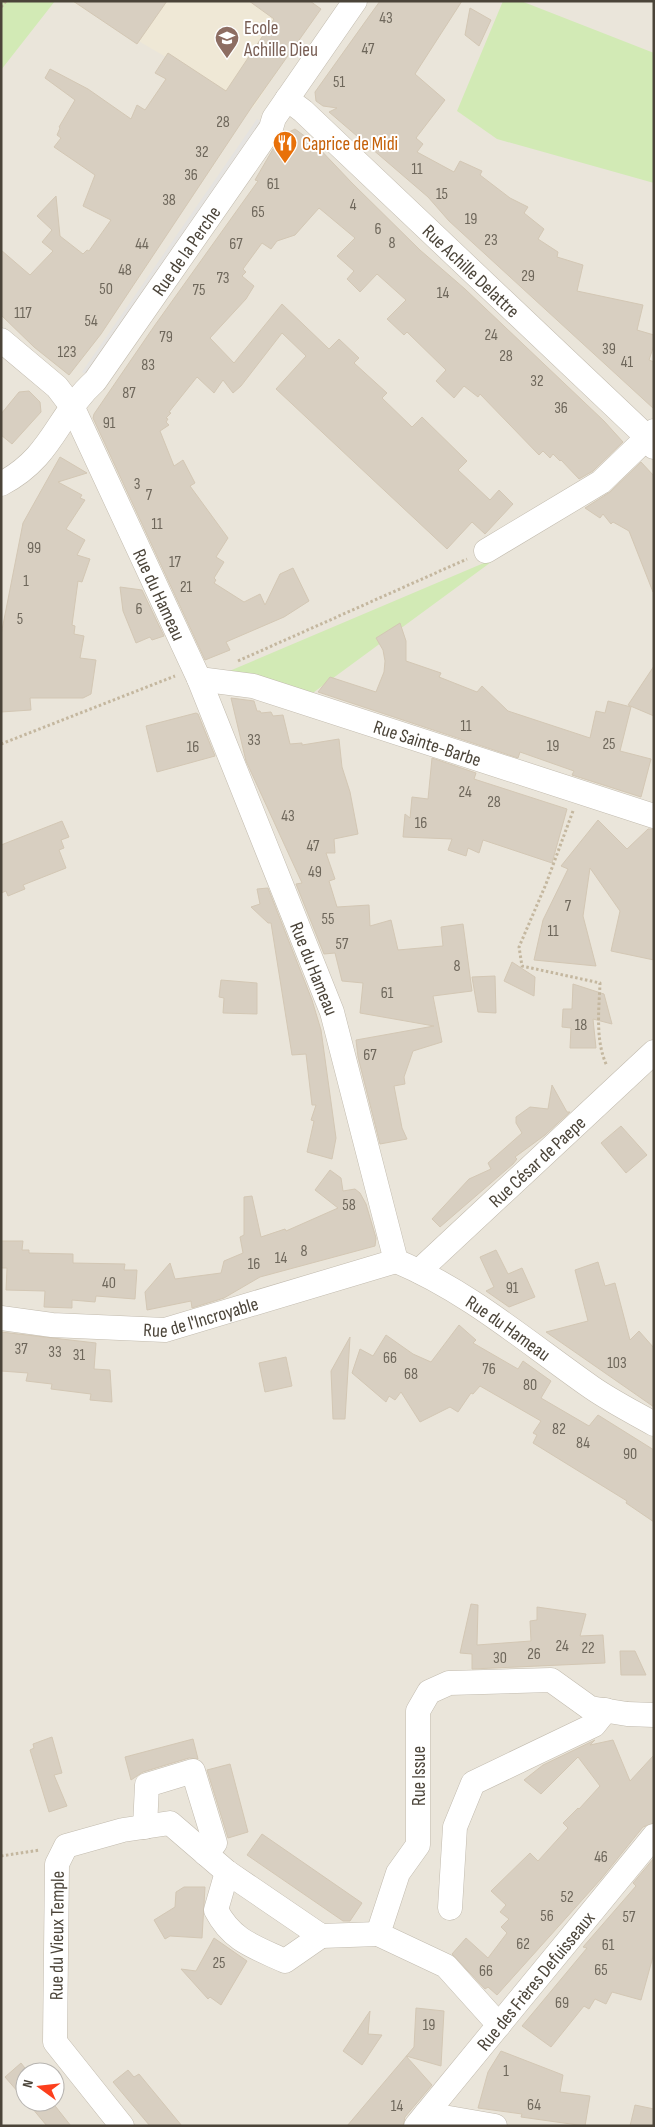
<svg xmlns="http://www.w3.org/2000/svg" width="655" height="2127" viewBox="0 0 655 2127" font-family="'Sofia Sans Condensed',sans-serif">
<rect width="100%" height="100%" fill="#f6f3ec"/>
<!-- residential -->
<path fill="#eae5da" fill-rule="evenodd" d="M 1,1 L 654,1 L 654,2126 L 1,2126 ZM 25,2072 L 55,2072 L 55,2102 L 25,2102 Z"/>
<!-- education -->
<path fill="#efe8d6" d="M 304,1 L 317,10 L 253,108 L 72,2 Z"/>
<!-- green -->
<path fill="#d2eab5" d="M 1,1 L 55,1 L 1,70 Z
M 503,1 L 521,1 L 654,53 L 654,183 L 497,139 L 457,111 Z
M 498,557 L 310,695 L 220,675 Z"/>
<!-- parking -->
<path fill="#e5e3e0" d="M 257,119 L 263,122 L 87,375 L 82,372 Z"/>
<!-- building -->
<path fill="#d8cfc1" stroke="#d3c7b4" d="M 73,1 L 167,1 L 137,44 Z
M 249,1 L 310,1 L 321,9 L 251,108 L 101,334 L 69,375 L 34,347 L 1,315 L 1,250 L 30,275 L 53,251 L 42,242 L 52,230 L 37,216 L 56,196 L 60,236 L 83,254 L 87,250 L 89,251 L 111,220 L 83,206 L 95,175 L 54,147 L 61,138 L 57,135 L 60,128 L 59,127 L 75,100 L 45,78 L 50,69 L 88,89 L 131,119 L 137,105 L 145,110 L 166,79 L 155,73 L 168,53 L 226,91 L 274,19 Z
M 380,1 L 462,1 L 415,74 L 445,100 L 416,138 L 423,144 L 417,152 L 454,172 L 460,161 L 482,171 L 480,175 L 510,198 L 528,207 L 524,213 L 544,229 L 538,239 L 558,252 L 557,257 L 583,265 L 577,291 L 643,305 L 637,330 L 654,335 L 654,345 L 649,360 L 654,362 L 654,409 L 449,221 L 428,197 L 329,112 L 337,108 L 323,106 L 316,101 L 315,92 Z
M 470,8 L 491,20 L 479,46 L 465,35 Z
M 295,129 L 314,143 L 352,183 L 420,250 L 465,289 L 604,421 L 623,442 L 593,471 L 579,479 L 561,460 L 560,461 L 553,454 L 550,458 L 543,451 L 539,455 L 480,394 L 478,397 L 464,386 L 454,398 L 436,381 L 446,370 L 407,332 L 404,335 L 387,319 L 406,300 L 377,274 L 360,292 L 347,279 L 354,271 L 337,256 L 355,238 L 319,208 L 295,235 L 277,241 L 271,249 L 262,243 L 243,269 L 246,272 L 242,276 L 254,286 L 246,299 L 210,338 L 234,363 L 282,304 L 329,349 L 339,339 L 359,358 L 354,363 L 387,393 L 382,398 L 412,427 L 422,417 L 467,461 L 458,470 L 490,500 L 499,490 L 513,504 L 485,534 L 472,522 L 447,549 L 276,389 L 306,356 L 282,333 L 241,386 L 233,393 L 223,380 L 214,393 L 197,377 L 169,412 L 171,413 L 166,418 L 168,419 L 166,422 L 169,425 L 160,431 L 174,466 L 183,460 L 195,483 L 190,486 L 228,538 L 216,557 L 224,562 L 214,578 L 216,580 L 214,583 L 244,602 L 260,594 L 265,605 L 280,574 L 293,568 L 309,601 L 284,617 L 226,642 L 230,650 L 205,660 L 93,418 L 94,414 L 155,325 L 258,181 L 255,180 L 273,149 L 289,132 Z
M 29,391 L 40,402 L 41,412 L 12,444 L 1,435 L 1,414 L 19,392 Z
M 60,457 L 87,473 L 58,482 L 82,495 L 80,498 L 85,500 L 66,529 L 85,540 L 77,555 L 90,559 L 82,582 L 78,581 L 72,625 L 75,626 L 74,634 L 84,636 L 80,658 L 96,660 L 91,694 L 83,698 L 30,698 L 31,710 L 1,712 L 1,635 L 23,523 Z
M 641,462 L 654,476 L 653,592 L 629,531 L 613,522 L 611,524 L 603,514 L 600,518 L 585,508 L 610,492 Z
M 120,587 L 142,590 L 164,636 L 152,640 L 150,637 L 136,643 L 123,611 Z
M 400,623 L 406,641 L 406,661 L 441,673 L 439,677 L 477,692 L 482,686 L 508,711 L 590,738 L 596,711 L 605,713 L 608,701 L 631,707 L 620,751 L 651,759 L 641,797 L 572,775 L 574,771 L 520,752 L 518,758 L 318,692 L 330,677 L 376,692 L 384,672 L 385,661 L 383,650 L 376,638 Z
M 654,666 L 654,716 L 628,705 Z
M 231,698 L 254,701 L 257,711 L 260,711 L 261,713 L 271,712 L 273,716 L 283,715 L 290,744 L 302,743 L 302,745 L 339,739 L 342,767 L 350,792 L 358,834 L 334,839 L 335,853 L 326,853 L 335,879 L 329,881 L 337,907 L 369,905 L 370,926 L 391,920 L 398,950 L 443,946 L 441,927 L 463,924 L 472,991 L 433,996 L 442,1042 L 413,1051 L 404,1077 L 405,1084 L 394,1086 L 402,1128 L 407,1139 L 380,1144 L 358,1057 L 356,1040 L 434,1026 L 360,1013 L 363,983 L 342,981 L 335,953 L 324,954 L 296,884 L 302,883 L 246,761 Z
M 196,713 L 198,714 L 215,756 L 157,772 L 146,726 Z
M 432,758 L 476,773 L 474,779 L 567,809 L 552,863 L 483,840 L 479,853 L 468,848 L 466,856 L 448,850 L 452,839 L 403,837 L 405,814 L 410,818 L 412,797 L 428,799 Z
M 598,820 L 627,849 L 648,829 L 654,829 L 654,960 L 611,951 L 620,911 L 590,868 L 583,916 L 596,966 L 534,960 L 543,920 L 568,869 L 561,866 Z
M 62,821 L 69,837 L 61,840 L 64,848 L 59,850 L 66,868 L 23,885 L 25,889 L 8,896 L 6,891 L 1,893 L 1,845 Z
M 268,888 L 312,1000 L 321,1030 L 336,1138 L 332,1159 L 307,1152 L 314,1121 L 311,1120 L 316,1105 L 312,1105 L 306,1054 L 292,1055 L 271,923 L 268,923 L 251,907 L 260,904 L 257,889 Z
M 512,962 L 535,977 L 534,996 L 504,981 Z
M 495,976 L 496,1013 L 478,1012 L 472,977 Z
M 221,980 L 257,983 L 257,1014 L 223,1013 L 224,998 L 219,997 Z
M 573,984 L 604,994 L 612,1024 L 593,1019 L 596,1048 L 570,1048 L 571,1028 L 562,1027 L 563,1009 L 572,1009 Z
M 552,1085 L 567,1112 L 570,1112 L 545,1135 L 515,1157 L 517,1159 L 513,1164 L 440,1227 L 432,1219 L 469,1179 L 491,1169 L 488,1163 L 522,1133 L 516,1123 L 516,1117 L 530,1107 L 548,1109 Z
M 621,1126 L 647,1155 L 626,1173 L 601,1143 Z
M 330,1170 L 341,1178 L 343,1191 L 355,1189 L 360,1193 L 366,1204 L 376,1238 L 375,1246 L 260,1277 L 224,1298 L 192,1308 L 191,1301 L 147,1310 L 145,1292 L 170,1263 L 175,1279 L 221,1273 L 224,1261 L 243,1253 L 240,1237 L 244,1235 L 244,1197 L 252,1196 L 261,1237 L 285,1229 L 286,1231 L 338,1208 L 315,1190 Z
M 1,1241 L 23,1241 L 22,1250 L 29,1250 L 29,1253 L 73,1254 L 73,1263 L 125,1264 L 124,1270 L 137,1270 L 135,1299 L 96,1296 L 95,1302 L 72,1300 L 72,1308 L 44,1307 L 45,1291 L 6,1290 L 7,1268 L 1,1268 Z
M 496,1250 L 508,1274 L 522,1268 L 535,1297 L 509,1307 L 486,1291 L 494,1287 L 480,1257 Z
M 598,1262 L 605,1286 L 615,1283 L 630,1340 L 639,1331 L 654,1348 L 654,1407 L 546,1332 L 588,1321 L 575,1270 Z
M 459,1325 L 476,1340 L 473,1343 L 518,1369 L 523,1361 L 551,1381 L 541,1398 L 589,1426 L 598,1415 L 654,1450 L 654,1522 L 626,1503 L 627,1501 L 533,1443 L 537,1435 L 533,1433 L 541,1421 L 480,1386 L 473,1394 L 471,1393 L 458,1412 L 450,1407 L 420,1422 L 401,1392 L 395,1400 L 389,1396 L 386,1402 L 352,1373 L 360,1349 L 373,1356 L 386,1335 L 413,1354 L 431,1362 Z
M 1,1332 L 96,1343 L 94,1369 L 110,1370 L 112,1402 L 90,1400 L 91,1394 L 51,1389 L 52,1384 L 26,1381 L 28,1373 L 1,1371 Z
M 350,1337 L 345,1419 L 333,1419 L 331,1371 Z
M 286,1357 L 292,1386 L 265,1392 L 259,1363 Z
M 471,1604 L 478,1605 L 477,1645 L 531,1641 L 530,1621 L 537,1620 L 537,1607 L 586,1614 L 580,1636 L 603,1635 L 605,1663 L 472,1669 L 472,1654 L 460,1653 Z
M 620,1651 L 635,1651 L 646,1675 L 621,1675 Z
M 52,1737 L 62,1773 L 54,1775 L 67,1806 L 49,1812 L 30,1750 L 34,1748 L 33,1744 Z
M 193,1739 L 198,1759 L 189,1758 L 143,1772 L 131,1780 L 125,1757 Z
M 595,1740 L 590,1745 L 613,1740 L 630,1781 L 654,1755 L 654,1823 L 643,1827 L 601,1879 L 497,1995 L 488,1987 L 485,1989 L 452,1954 L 466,1938 L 488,1958 L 507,1933 L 501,1927 L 509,1919 L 500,1912 L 506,1905 L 491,1891 L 530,1853 L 538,1861 L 568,1828 L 563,1823 L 578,1808 L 579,1809 L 600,1786 L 578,1757 L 541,1794 L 524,1780 L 543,1765 Z
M 230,1764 L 248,1832 L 228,1838 L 207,1770 Z
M 262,1834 L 362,1903 L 350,1921 L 343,1921 L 247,1855 Z
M 654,1858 L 654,1953 L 641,2000 L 612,1992 L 606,2004 L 595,1999 L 589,2009 L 584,2006 L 551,2047 L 522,2026 L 587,1948 L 583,1947 L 636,1886 L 633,1883 Z
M 184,1887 L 205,1887 L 202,1938 L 170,1936 L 165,1939 L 154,1920 L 175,1907 L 176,1892 Z
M 214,1938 L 247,1961 L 221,2005 L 210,1997 L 208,1999 L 181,1969 L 196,1971 Z
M 416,2008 L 444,2011 L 441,2066 L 406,2056 L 432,2085 L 405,2117 L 403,2126 L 347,2126 L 414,2047 Z
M 370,2011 L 368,2034 L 382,2035 L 362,2065 L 343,2051 Z
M 501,2051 L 563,2075 L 560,2092 L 590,2096 L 585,2126 L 521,2117 L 522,2114 L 478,2108 L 488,2072 Z
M 21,2063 L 28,2072 L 25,2072 L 25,2100 L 5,2077 Z
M 128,2070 L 134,2077 L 139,2074 L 182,2126 L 150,2126 L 113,2082 Z
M 27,2102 L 52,2102 L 71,2126 L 47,2126 Z
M 635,2105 L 654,2109 L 654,2126 L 630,2126 Z"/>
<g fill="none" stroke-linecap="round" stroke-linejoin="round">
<defs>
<g id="minor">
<path id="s1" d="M 287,99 L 303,111 L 647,437 L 654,447"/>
<path id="s2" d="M 1,340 L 57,387 L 73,408 L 199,679 L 332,1012 L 396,1261 C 468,1291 528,1343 591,1387 C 611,1401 633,1412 654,1424"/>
<path id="s3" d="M 1,484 C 53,457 57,415 95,381 L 271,128 L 274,118 L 355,1"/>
<path d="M 486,551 L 601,482 L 654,431"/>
<path id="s4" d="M 199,679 L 253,686 L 654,816"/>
<path id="s5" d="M 419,1271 L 654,1052"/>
<path id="s6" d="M 1,1318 L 52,1325 L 165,1330 L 396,1261"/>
<path d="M 145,1827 L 147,1785 L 193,1771 L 215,1843 L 206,1854"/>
<path d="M 227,1872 L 216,1910 C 232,1941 255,1947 285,1961 L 321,1936"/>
<path d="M 450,1908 L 455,1827 L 473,1783 L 594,1725 L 606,1710"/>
<path d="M 499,2025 L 446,1966 L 378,1934 L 398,1873 L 418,1845 L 418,1711 L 429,1692 L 449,1683 L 551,1680 L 590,1708 L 627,1714 L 654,1715"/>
<path d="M 426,2114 L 495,2126"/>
<path id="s7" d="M 122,2126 L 55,2042 L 57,1864 L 66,1846 L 123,1830 L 170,1823 L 227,1872 L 321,1936 L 378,1934"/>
<path id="s8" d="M 416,2126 L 654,1836"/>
</g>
</defs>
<!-- minor casing -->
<use href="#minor" stroke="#c2bbae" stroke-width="25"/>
<!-- path -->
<path stroke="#c4b79f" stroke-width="3" stroke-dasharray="2.5 2.5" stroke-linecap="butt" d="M 1,7 L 6,1
M 238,661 L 467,559
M 1,744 L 175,676
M 573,811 L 546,884 L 519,947 L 522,966 L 600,983 C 599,1010 595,1041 607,1066
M 1,1856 L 40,1850"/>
<!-- minor -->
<use href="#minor" stroke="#fff" stroke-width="24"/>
</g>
<!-- icons -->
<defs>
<symbol id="school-pin" viewBox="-11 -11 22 30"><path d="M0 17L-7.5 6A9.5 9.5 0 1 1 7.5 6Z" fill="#8d6e63" stroke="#fff"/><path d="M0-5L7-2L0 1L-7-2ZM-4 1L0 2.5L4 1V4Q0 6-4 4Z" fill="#fff"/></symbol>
<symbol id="restaurant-pin" viewBox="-11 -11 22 30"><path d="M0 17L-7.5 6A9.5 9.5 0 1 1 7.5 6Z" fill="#e8710a" stroke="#fff"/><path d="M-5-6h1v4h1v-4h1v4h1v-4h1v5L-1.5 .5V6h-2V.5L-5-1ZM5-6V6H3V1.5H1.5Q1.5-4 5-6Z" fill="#fff"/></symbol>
</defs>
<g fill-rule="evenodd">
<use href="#school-pin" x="213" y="24" width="28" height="38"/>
<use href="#restaurant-pin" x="271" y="129" width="28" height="38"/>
</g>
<g text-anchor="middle" stroke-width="4" stroke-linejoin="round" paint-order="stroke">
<!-- number labels -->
<g font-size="16" fill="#6e675b">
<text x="386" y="23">43</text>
<text x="368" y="54">47</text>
<text x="339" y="87">51</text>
<text x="223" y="127">28</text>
<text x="202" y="157">32</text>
<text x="417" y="174">11</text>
<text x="191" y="180">36</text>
<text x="273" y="189">61</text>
<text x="442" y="199">15</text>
<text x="169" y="205">38</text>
<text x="353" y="210">4</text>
<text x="258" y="217">65</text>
<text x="471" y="224">19</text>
<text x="378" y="234">6</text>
<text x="491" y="245">23</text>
<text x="392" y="248">8</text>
<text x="142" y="249">44</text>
<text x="236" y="249">67</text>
<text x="125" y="275">48</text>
<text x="528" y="281">29</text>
<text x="223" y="283">73</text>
<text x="106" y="294">50</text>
<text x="199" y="295">75</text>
<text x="443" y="298">14</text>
<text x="23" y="318">117</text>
<text x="91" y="326">54</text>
<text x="491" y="340">24</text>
<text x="166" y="342">79</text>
<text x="609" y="354">39</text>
<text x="67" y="357">123</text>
<text x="506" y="361">28</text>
<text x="627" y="367">41</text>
<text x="148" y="370">83</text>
<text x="537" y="386">32</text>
<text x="129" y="398">87</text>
<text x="561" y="413">36</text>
<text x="109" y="428">91</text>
<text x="137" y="489">3</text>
<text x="149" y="500">7</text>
<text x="157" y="529">11</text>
<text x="34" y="553">99</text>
<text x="175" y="567">17</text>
<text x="26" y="586">1</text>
<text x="186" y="592">21</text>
<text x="139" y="614">6</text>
<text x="20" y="624">5</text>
<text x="466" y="731">11</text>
<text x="254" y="745">33</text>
<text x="609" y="749">25</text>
<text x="553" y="751">19</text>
<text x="193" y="752">16</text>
<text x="465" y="797">24</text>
<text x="494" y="807">28</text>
<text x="288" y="821">43</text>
<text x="421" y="828">16</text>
<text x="313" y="851">47</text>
<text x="315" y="877">49</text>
<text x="568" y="911">7</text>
<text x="328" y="924">55</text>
<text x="553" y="936">11</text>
<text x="342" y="949">57</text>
<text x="457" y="971">8</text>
<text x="387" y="998">61</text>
<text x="581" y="1030">18</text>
<text x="370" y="1060">67</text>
<text x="349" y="1210">58</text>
<text x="304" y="1256">8</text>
<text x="281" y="1263">14</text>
<text x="254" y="1269">16</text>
<text x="109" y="1288">40</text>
<text x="512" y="1293">91</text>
<text x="21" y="1354">37</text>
<text x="55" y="1357">33</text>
<text x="79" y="1360">31</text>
<text x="390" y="1363">66</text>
<text x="617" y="1368">103</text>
<text x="489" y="1374">76</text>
<text x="411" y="1379">68</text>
<text x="530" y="1390">80</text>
<text x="559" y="1434">82</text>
<text x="583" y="1448">84</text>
<text x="630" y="1459">90</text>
<text x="562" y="1651">24</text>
<text x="588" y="1653">22</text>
<text x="534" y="1659">26</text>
<text x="500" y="1663">30</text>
<text x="601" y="1862">46</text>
<text x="567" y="1902">52</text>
<text x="547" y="1921">56</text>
<text x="629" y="1922">57</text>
<text x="523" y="1949">62</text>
<text x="608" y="1950">61</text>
<text x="219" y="1968">25</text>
<text x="601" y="1975">65</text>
<text x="486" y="1976">66</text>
<text x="562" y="2008">69</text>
<text x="429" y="2030">19</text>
<text x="506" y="2076">1</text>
<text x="534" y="2110">64</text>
<text x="397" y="2111">14</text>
</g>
<!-- education labels -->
<g font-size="19" fill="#785e54" stroke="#fff" text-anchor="start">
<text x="244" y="34">Ecole<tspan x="244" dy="22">Achille Dieu</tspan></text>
</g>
<!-- food labels -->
<g font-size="19" fill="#c56008" stroke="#fff" text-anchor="start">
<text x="302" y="150">Caprice de Midi</text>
</g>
<!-- street labels -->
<g font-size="19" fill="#4b4439" stroke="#fff">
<text dy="7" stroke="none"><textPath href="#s3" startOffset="300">Rue de la Perche</textPath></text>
<text dy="7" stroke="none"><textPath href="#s1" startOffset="252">Rue Achille Delattre</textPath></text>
<text dy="7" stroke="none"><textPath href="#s2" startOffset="305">Rue du Hameau</textPath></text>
<text dy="7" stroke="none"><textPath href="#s4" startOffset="238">Rue Sainte-Barbe</textPath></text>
<text dy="7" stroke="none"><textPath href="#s2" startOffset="710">Rue du Hameau</textPath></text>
<text dy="7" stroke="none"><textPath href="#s5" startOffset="161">Rue César de Paepe</textPath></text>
<text dy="7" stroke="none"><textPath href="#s6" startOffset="202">Rue de l'Incroyable</textPath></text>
<text dy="7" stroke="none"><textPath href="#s2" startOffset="1145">Rue du Hameau</textPath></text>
<text transform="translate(418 1776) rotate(-90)" y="7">Rue Issue</text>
<text dy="7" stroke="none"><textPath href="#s7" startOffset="214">Rue du Vieux Temple</textPath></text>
<text dy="7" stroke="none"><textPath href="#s8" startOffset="188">Rue des Frères Defuisseaux</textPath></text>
</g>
</g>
<!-- border -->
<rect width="655" height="2127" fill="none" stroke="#4b4439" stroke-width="5"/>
<!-- north arrow -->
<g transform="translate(40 2087) rotate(285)"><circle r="24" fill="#ffffff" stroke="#b7b4b0"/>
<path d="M0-4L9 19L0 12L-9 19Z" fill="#fc3f1d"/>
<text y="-8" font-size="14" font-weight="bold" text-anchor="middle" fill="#4b4439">N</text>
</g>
</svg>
